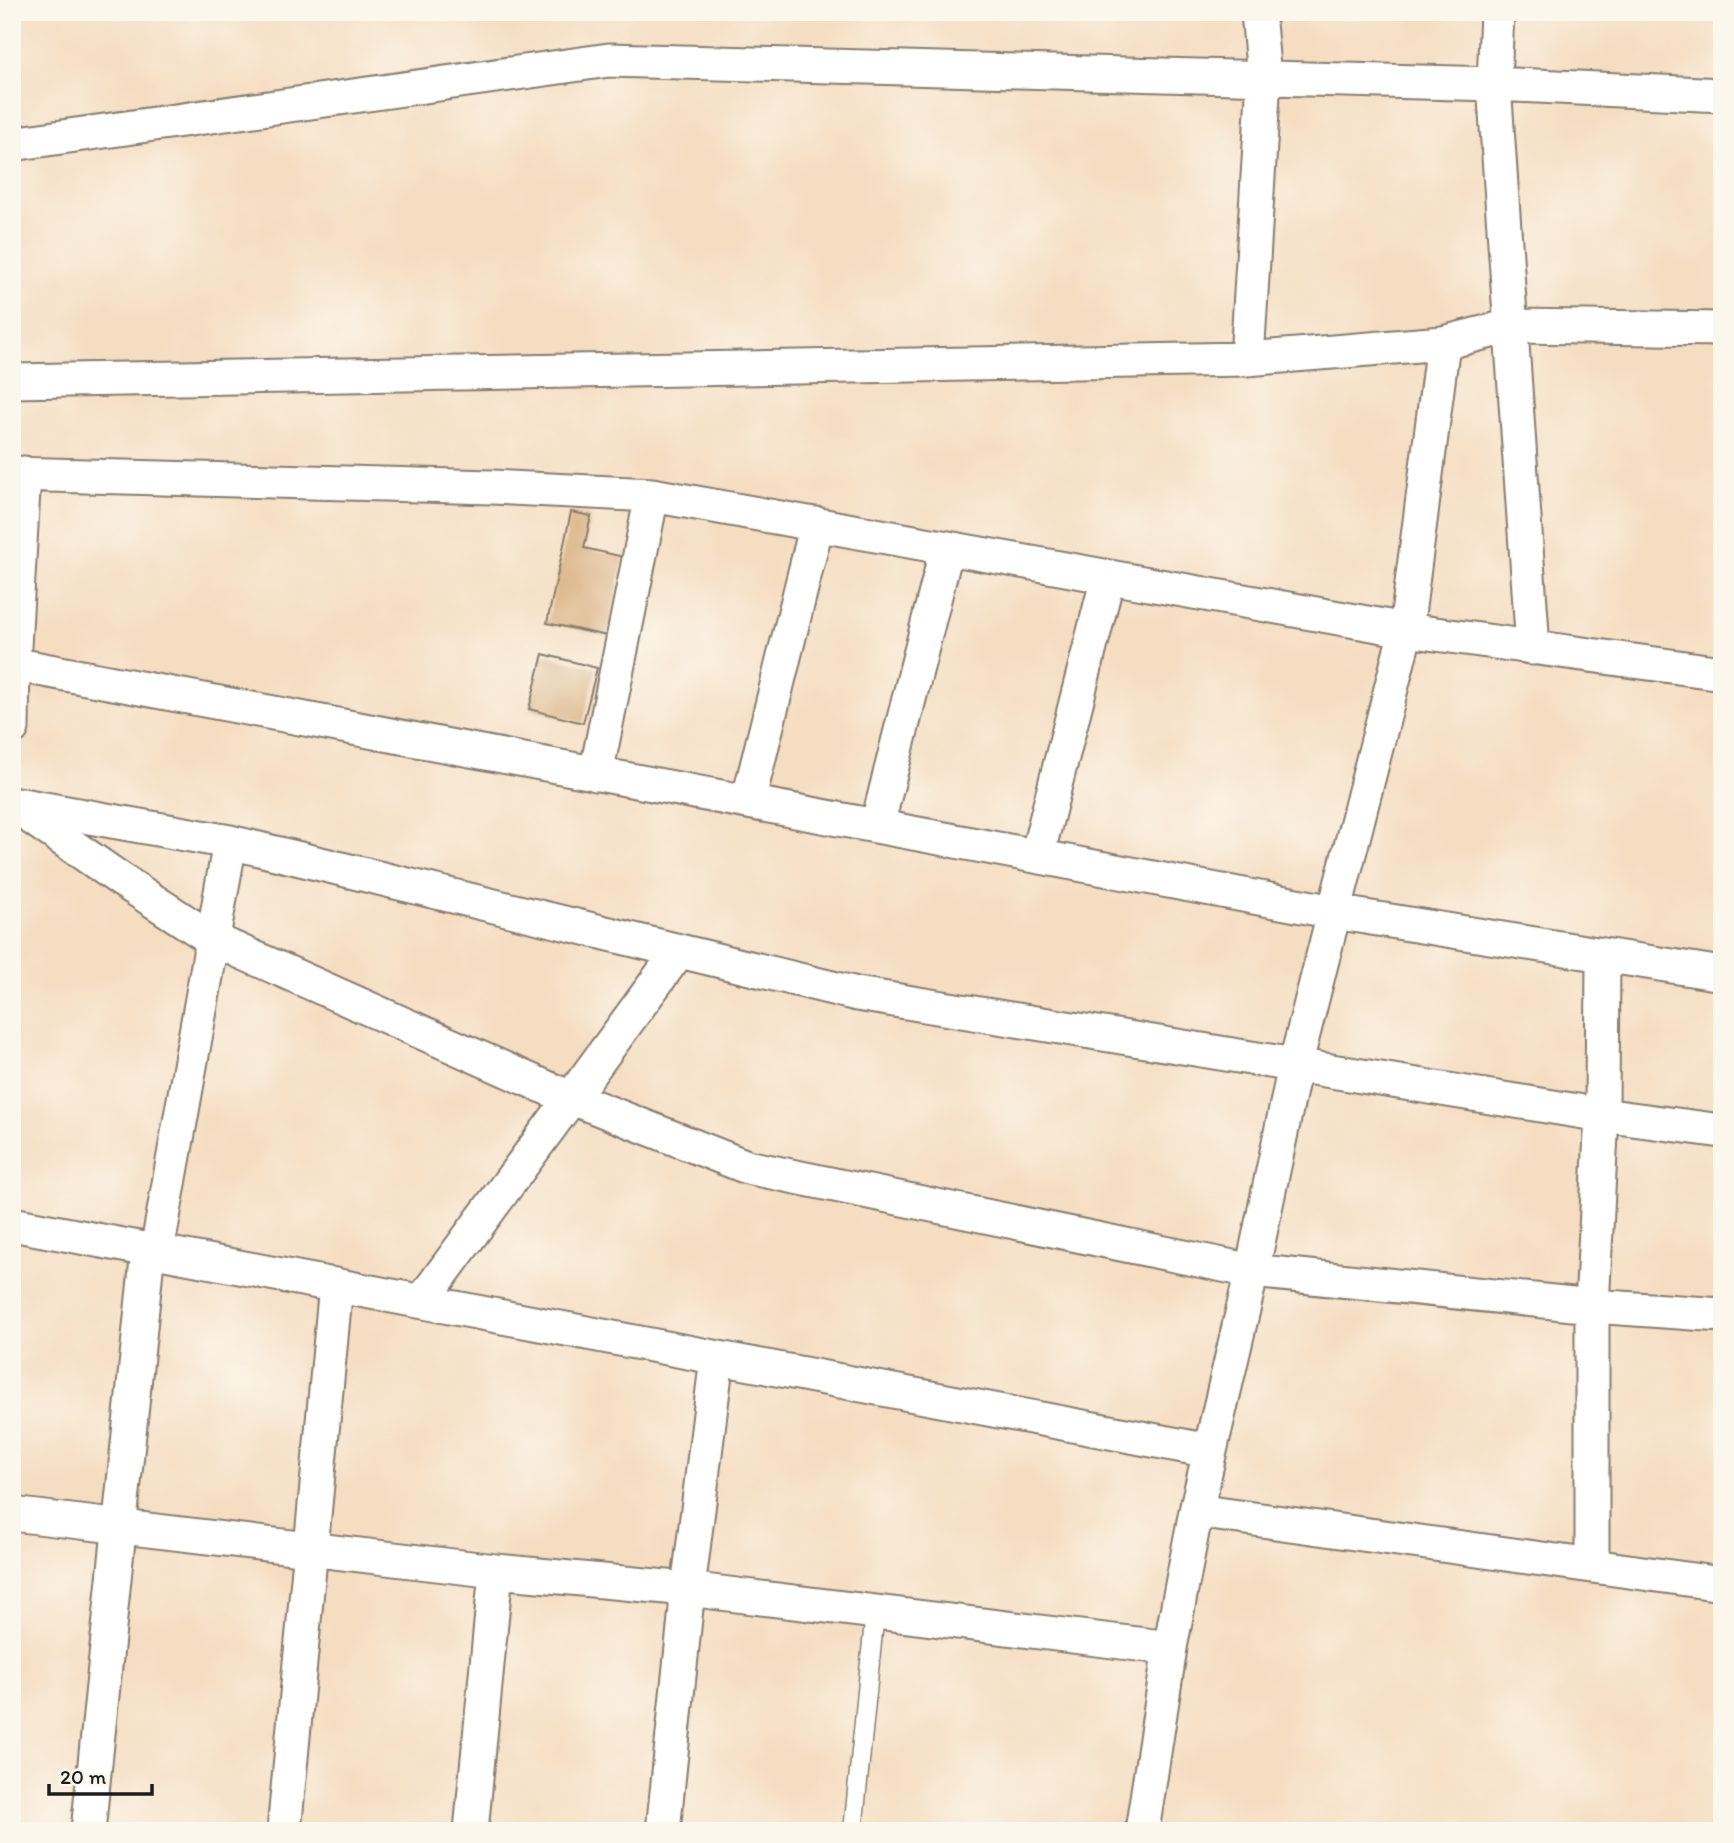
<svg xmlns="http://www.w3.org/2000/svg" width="1734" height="1843" viewBox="0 0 1734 1843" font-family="Itim,sans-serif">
<rect width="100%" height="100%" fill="#fbf7ec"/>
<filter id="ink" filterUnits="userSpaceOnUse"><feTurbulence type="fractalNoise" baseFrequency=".0143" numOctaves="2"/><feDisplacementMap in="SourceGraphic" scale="14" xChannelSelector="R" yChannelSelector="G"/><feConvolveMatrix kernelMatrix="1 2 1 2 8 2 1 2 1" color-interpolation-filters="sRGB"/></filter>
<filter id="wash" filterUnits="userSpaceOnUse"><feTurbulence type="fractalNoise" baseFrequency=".00686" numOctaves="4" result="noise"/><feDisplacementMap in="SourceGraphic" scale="28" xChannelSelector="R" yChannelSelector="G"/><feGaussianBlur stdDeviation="1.57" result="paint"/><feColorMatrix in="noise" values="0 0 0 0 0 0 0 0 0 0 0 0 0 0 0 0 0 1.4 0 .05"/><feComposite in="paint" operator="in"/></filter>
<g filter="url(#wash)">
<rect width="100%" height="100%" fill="#f5ddc1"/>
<g id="blocks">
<!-- building -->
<path fill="#d9b181" d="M 571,512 L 591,516 L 584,548 L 624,557 L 607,636 L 547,623 Z
M 543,654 L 597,668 L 583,723 L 529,709 Z"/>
</g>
</g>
<g filter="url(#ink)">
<use href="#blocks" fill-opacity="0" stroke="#887c6e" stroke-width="2"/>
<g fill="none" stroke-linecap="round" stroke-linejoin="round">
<defs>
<path id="lane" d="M 853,1831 L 875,1612"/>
<path id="street" d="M 1497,12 L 1494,84 L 1533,648
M 12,144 L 609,60 L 1494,84 L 1722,95
M 1247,359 L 1264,78 L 1258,12
M 12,381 L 1247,359 L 1443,343 L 1511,326 L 1722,329
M 12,474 L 492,487 L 652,495 L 1406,630 L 1722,673
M 12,664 L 1334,912 L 1722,974
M 12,728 L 13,664 L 24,473
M 596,774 L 652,495
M 748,802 L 817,524
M 12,804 L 120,879 L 212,939 L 554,1091 L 747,1167 L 1252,1271 L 1592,1306 L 1722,1315
M 22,805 L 230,842 L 857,994 L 1602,1115 L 1722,1131
M 877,826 L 947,548
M 1037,856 L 1108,577
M 12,1224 L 1210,1451
M 157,1251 L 230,842
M 422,1301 L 679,951
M 1196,1511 L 1722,1584
M 12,1514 L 496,1571 L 688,1589 L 1170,1648
M 1592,1564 L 1592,1306 L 1602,1115 L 1603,956
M 88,1831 L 148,1250
M 284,1831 L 336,1285
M 471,1831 L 496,1571
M 663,1831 L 688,1589 L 717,1358
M 1142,1831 L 1170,1648 L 1196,1511 L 1252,1271 L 1295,1066 L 1406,630 L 1443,343"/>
</defs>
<!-- lane casing -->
<use href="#lane" stroke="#887c6e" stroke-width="21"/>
<!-- street casing -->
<use href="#street" stroke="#887c6e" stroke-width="37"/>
<!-- lane -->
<use href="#lane" stroke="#fff" stroke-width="18"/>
<!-- street -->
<use href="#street" stroke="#fff" stroke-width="33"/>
</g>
</g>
<!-- margin -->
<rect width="1734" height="1843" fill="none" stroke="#fbf7ec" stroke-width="42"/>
<!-- scale -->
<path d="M49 1784v10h103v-10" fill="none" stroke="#1c1c1c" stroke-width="3.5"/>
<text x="60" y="1784" font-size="21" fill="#1c1c1c" stroke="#fbf7ec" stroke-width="5" paint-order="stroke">20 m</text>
</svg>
